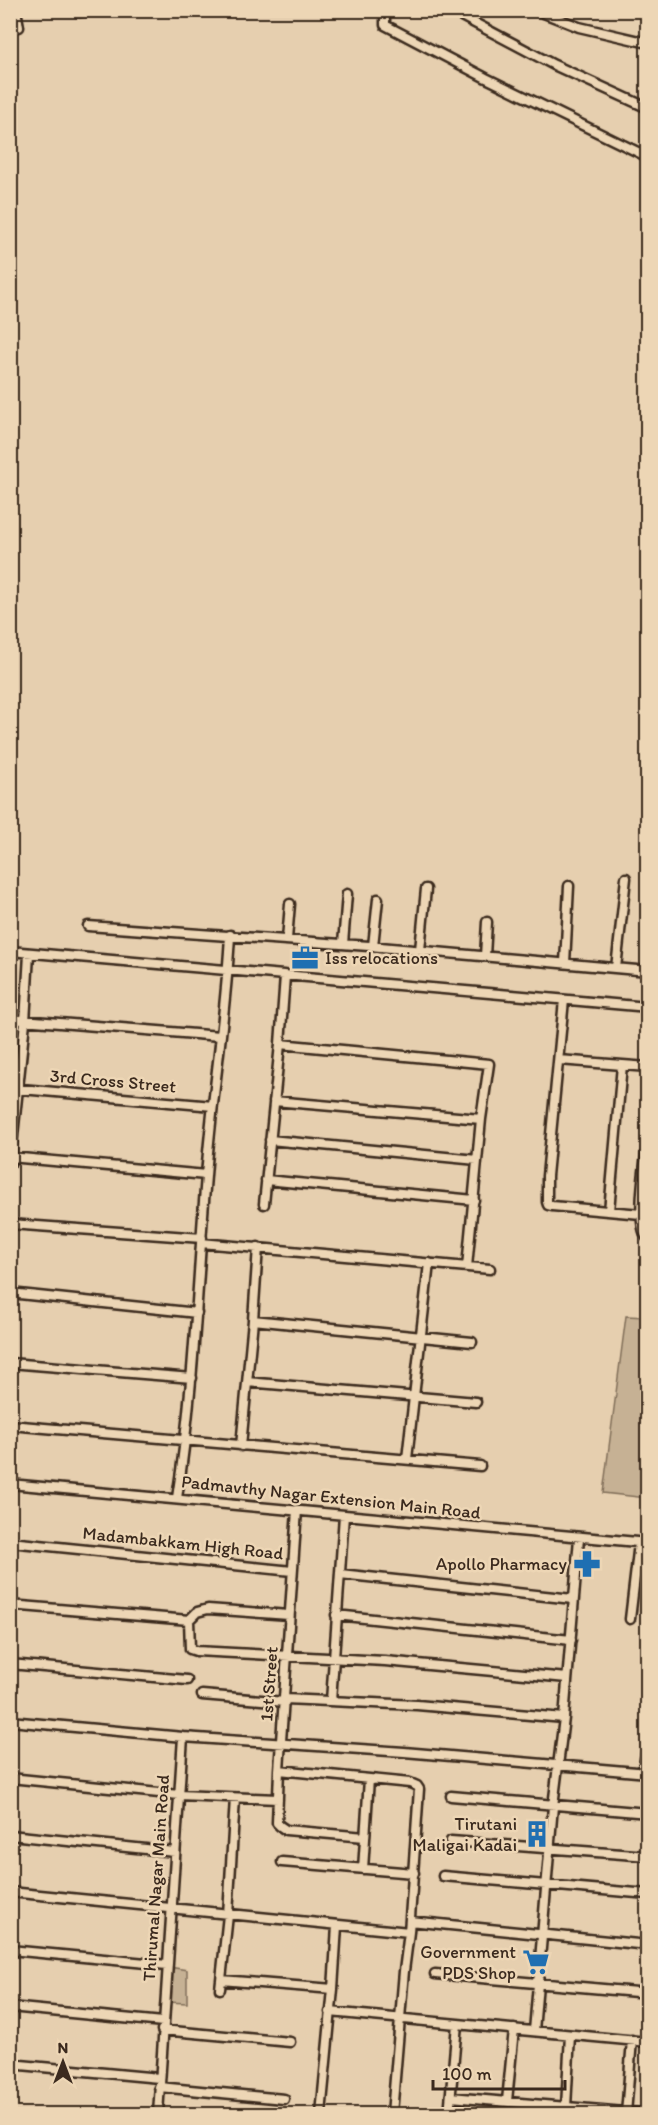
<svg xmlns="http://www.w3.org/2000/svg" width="658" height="2125" viewBox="0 0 658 2125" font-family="Itim,sans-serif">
<rect width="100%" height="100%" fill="#e6cfaf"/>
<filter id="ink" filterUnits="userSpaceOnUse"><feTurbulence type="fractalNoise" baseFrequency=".0167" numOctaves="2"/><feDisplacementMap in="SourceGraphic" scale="12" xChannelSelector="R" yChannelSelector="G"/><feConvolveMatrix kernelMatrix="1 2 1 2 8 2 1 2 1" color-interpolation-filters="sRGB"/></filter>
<g filter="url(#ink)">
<!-- green -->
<path fill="#c6b194" stroke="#806e59" stroke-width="1.5" d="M 626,1316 L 647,1317 L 647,1498 L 603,1493 Z
M 169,1967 L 187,1970 L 187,2003 L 166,2002 Z"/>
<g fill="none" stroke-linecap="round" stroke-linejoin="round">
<defs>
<path id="street" d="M 16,10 L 19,27
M 385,10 L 385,25 L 486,78 L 648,157
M 450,10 L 554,65 L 648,108
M 536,10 L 579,27 L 648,43
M 79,12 L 102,10
M 88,926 L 369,946 L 648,971
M 287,939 L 290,904
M 343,944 L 347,894
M 373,946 L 378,899
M 420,950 L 426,889
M 10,951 L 648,1007
M 485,956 L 487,922
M 565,963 L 569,886
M 616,968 L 626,878
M 564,1000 L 547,1176 L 547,1202 L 548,1205 L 552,1206 L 641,1214
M 10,1019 L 220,1036
M 280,1044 L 489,1064 L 481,1119 L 467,1267
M 559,1060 L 648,1067
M 10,1088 L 213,1106
M 274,1101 L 481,1119
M 648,1139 C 646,1158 634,1229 648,1238
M 270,1140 L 477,1160
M 10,1157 L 206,1175
M 10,1164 L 25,1022 L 29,954
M 266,1180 L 474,1200
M 264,1204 L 280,1044 L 285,976
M 609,1211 L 622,1065
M 10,1224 L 202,1238
M 201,1243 L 490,1269
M 10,1293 L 197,1313
M 253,1320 L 472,1342
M 10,1363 L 192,1378
M 247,1382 L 476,1402
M 10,1425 L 480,1466
M 241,1446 L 253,1320 L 258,1247
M 407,1459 L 429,1263
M 10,1484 L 648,1543
M 177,1498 C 194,1391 197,1284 206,1176 C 212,1095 226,1015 230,935
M 297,1510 L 279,1770 L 277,1823 L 280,1826 L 286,1830 L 365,1837
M 10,1542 L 292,1571
M 340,1574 L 573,1599
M 10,1605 L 189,1620 L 190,1649 L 196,1651 L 385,1661 L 567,1678
M 336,1615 L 571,1640
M 630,1619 L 639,1543
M 189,1620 L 197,1612 L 208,1609 L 289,1615
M 10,1664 L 187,1680
M 202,1695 L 285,1702
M 285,1699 L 417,1705 L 564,1718
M 331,1701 L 344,1515
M 10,1721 L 183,1737 L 404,1752 L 648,1773
M 279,1770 L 410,1783 L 417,1786 L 419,1789 L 409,1932 L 404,1971 L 392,2114
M 643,1773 L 648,1738
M 10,1778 L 179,1795 L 278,1799
M 451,1796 L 648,1813
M 10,1835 L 175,1852
M 451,1841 L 648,1856
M 282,1862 L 414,1873
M 363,1869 L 369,1779
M 443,1876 L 648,1894
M 10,1892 L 409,1932
M 410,1921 L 648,1945
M 10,1950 L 167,1965
M 435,1974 L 648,1993
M 221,1980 L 333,1989
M 220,1989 L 228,1915 L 235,1798
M 10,2007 L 163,2022
M 330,2012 L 648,2042
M 162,2030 L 290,2042
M 534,2031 L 553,1806 L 564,1718 L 579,1538
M 10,2064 L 159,2078
M 159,2087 L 284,2099
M 451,2097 L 648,2114
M 507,2101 L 514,2029
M 566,2107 L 570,2035
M 158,2114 L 183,1737
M 321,2114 L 333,1989 L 337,1926
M 449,2114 L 457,2024
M 626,2114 L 632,2040"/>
</defs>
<!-- street casing -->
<use href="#street" stroke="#3b2a1e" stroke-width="13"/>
<!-- street -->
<use href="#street" stroke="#edd6b5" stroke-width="8"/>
</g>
</g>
<!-- icons -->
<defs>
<symbol id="office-bare" viewBox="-9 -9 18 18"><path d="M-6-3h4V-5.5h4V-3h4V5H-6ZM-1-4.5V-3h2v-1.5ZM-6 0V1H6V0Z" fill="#1f6fb2" stroke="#edd6b5" stroke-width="2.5" paint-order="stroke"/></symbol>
<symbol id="pharmacy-bare" viewBox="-9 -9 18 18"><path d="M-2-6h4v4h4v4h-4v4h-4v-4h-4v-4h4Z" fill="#1f6fb2" stroke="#edd6b5" stroke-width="2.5" paint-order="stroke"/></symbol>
<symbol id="building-bare" viewBox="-9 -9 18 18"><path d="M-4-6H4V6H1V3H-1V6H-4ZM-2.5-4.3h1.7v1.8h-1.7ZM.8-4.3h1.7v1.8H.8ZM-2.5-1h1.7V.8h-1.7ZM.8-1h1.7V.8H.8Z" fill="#1f6fb2" stroke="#edd6b5" stroke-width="2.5" paint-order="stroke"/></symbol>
<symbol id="supermarket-bare" viewBox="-9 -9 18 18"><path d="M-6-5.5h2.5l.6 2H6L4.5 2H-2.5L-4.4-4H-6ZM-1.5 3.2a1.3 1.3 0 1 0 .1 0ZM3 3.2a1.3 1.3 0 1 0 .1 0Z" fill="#1f6fb2" stroke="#edd6b5" stroke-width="2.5" paint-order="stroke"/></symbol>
</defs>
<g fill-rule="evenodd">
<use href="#office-bare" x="286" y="939" width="38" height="38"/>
<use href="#pharmacy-bare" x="568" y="1545" width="38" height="38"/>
<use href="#building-bare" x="518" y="1815" width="38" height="38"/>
<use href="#supermarket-bare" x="517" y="1943" width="38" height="38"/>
</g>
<g text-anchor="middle" stroke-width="5" stroke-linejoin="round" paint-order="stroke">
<!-- poi labels -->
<g font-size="18" fill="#3b2a1e" stroke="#edd6b5" text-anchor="end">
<text x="325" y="964" text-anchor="start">Iss relocations</text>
<text x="567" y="1570">Apollo Pharmacy</text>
<text x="517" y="1830">Tirutani<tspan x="517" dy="21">Maligai Kadai</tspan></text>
<text x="516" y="1958">Government<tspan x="516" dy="21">PDS Shop</tspan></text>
</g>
<!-- street labels -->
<g font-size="18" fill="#3b2a1e" stroke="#edd6b5">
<text transform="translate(113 1081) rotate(5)" y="6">3rd Cross Street</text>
<text transform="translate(331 1497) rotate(6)" y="6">Padmavthy Nagar Extension Main Road</text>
<text transform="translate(183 1543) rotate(6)" y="6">Madambakkam High Road</text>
<text transform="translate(269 1684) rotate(-86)" y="6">1st Street</text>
<text transform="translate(156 1878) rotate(-86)" y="6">Thirumal Nagar Main Road</text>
</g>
</g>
<!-- margin -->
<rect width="658" height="2125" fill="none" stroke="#edd6b5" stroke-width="36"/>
<rect x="18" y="18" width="622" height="2089" fill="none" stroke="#3b2a1e" stroke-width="2" filter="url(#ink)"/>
<!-- north arrow -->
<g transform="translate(63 2062)" stroke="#edd6b5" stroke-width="4.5" paint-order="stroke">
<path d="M0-4.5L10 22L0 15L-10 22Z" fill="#3b2a1e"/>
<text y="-9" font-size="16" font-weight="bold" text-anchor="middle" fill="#3b2a1e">N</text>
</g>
<!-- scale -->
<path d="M433 2080v9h132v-9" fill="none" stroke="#3b2a1e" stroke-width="3"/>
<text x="442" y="2080" font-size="18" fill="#3b2a1e" stroke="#edd6b5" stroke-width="4.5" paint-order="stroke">100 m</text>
</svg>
